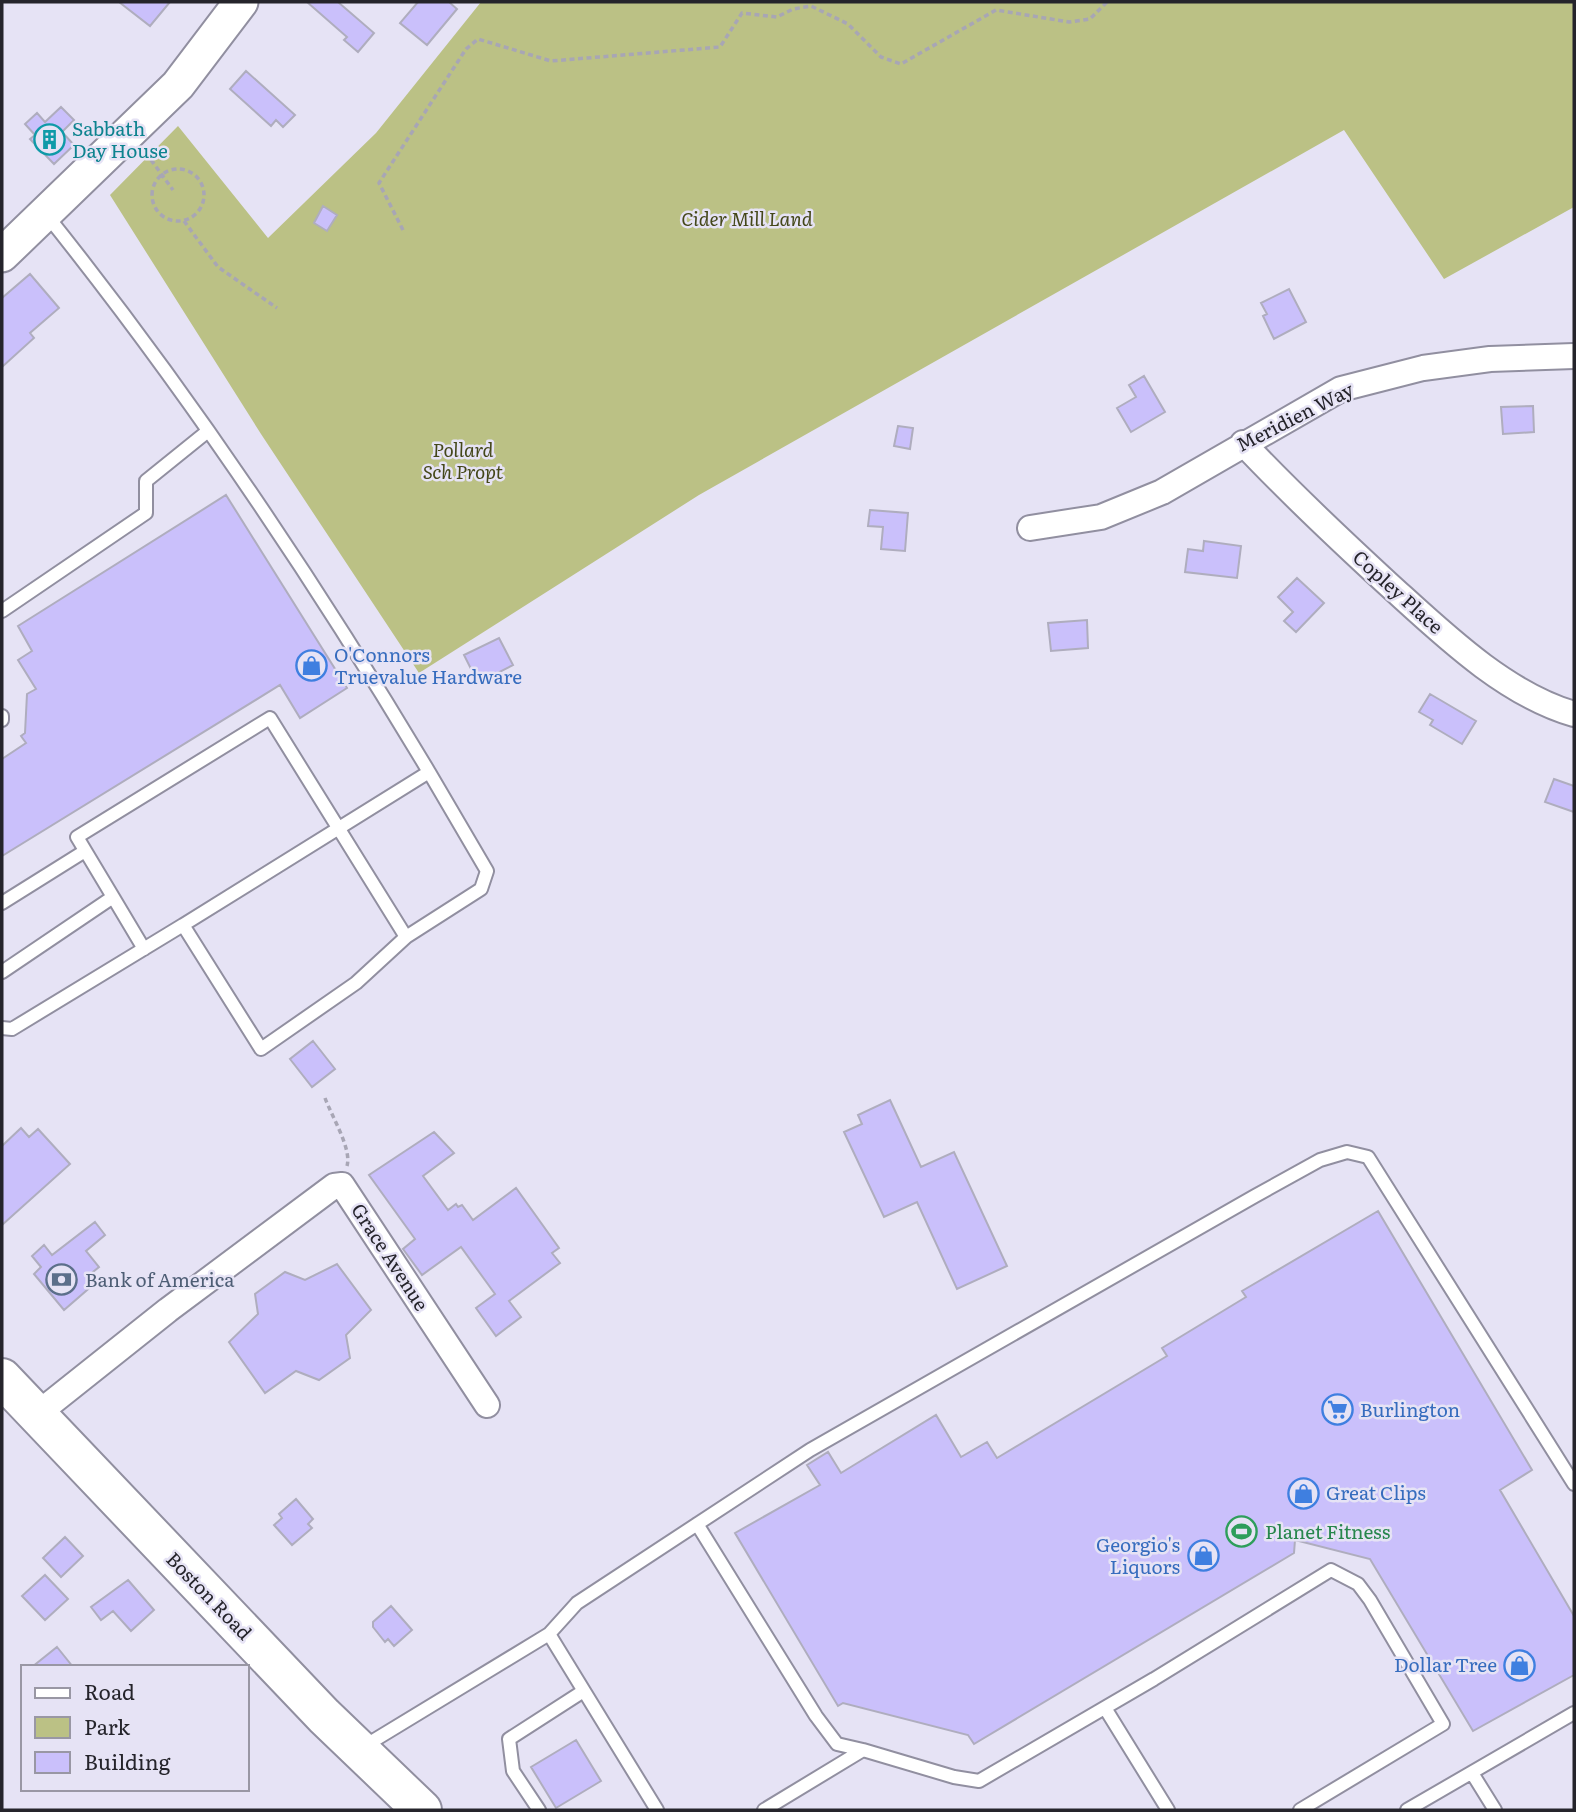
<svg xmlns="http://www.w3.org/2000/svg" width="1576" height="1812" viewBox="0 0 1576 1812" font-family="Literata,serif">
<rect width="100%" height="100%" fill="#e6e3f5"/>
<!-- green -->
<path fill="#bbc185" d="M 481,2 L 1574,2 L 1574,207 L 1444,279 L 1344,130 L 699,495 L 419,673 L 261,434 L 110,195 L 178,126 L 268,238 L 376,133 Z"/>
<!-- building -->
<path fill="#cac0fb" stroke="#afadbe" stroke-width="2" d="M 119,2 L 170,2 L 150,26 Z
M 307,2 L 338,2 L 374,33 L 358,52 L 344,40 L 347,37 Z
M 418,2 L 449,2 L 457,9 L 427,45 L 400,23 Z
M 246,71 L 295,115 L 283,127 L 276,120 L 271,126 L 230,89 Z
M 61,107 L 74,120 L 62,132 L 74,145 L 54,164 L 30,139 L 35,135 L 25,124 L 37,113 L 45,122 Z
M 323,206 L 337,215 L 327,231 L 314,223 Z
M 30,274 L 59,308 L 30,333 L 34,338 L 2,367 L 2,298 Z
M 1289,289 L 1306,322 L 1274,339 L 1263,316 L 1267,314 L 1261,303 Z
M 1144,376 L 1165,412 L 1131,432 L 1117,408 L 1136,397 L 1129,385 Z
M 1533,406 L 1534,432 L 1503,434 L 1501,407 Z
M 898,426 L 913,428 L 910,449 L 894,446 Z
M 226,495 L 347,688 L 300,718 L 280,685 L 2,856 L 2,759 L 26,743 L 21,736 L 25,733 L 27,694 L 36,689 L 18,660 L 32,651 L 18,626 Z
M 870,510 L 908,513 L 905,551 L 881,549 L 883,527 L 868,526 Z
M 1204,541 L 1241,546 L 1237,578 L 1185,572 L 1188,549 L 1203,551 Z
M 1297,578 L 1324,603 L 1296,632 L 1284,621 L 1293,612 L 1278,597 Z
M 1087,620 L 1088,648 L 1051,651 L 1048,623 Z
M 499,638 L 513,665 L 478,683 L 464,655 Z
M 1430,694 L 1476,721 L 1462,744 L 1430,725 L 1433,720 L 1419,712 Z
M 1554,779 L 1574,786 L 1574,812 L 1545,802 Z
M 313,1041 L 335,1069 L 312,1087 L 290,1059 Z
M 890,1100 L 921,1167 L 954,1152 L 1007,1266 L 957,1289 L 917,1202 L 884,1217 L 844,1132 L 862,1124 L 858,1115 Z
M 21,1128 L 29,1137 L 38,1129 L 70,1164 L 2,1225 L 2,1146 Z
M 434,1132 L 454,1153 L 423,1176 L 448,1210 L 456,1204 L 458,1207 L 462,1205 L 473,1220 L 516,1188 L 559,1248 L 552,1253 L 560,1263 L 509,1301 L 521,1317 L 496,1336 L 476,1308 L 495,1294 L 461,1247 L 422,1275 L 403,1249 L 415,1239 L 369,1175 Z
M 1378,1211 L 1532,1470 L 1500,1490 L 1574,1616 L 1574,1675 L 1473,1731 L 1370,1559 L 1295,1540 L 1294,1553 L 974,1744 L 968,1735 L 843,1703 L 838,1706 L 735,1533 L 820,1485 L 807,1465 L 828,1452 L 841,1473 L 936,1415 L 961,1457 L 987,1442 L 997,1458 L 1167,1356 L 1162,1348 L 1246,1297 L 1242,1291 Z
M 95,1222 L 105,1235 L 86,1251 L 99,1267 L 88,1276 L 94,1284 L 64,1310 L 34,1274 L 41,1267 L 32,1256 L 44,1245 L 52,1255 Z
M 337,1264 L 371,1310 L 346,1335 L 350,1358 L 319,1380 L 296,1371 L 265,1393 L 229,1342 L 258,1314 L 255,1294 L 285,1272 L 305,1280 Z
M 296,1499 L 313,1519 L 308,1524 L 312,1528 L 292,1545 L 274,1525 L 282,1518 L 279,1514 Z
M 65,1537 L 83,1556 L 61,1577 L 43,1558 Z
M 45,1575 L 68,1599 L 45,1620 L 22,1596 Z
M 128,1580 L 154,1610 L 131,1631 L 113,1611 L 101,1620 L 91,1607 Z
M 391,1606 L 412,1630 L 394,1646 L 388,1639 L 385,1642 L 373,1627 L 373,1622 Z
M 57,1647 L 73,1667 L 32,1667 Z
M 576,1740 L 601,1781 L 556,1808 L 531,1767 Z"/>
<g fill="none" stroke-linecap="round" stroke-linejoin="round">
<defs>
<path id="service" d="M 45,213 C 187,390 313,578 429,772 L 183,925
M 2,611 L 146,513 L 146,481 L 208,431
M 2,716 L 2,720
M 113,897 L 144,949
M 2,903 L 85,851
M 406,937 L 481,889 L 487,871 L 429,772
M 2,972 L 113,897 L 77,837 L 270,718 L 406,937 L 356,983 L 261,1049 L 183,925 L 12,1029 L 2,1028
M 697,1524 L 816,1716 L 837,1744 L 863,1750
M 549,1634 L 657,1810
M 1105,1708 L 1168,1810
M 363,1747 L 549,1634 L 577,1603 L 810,1450 L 1255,1196 L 1320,1160 L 1347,1152 L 1368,1157 L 1574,1484
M 1472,1773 L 1495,1810
M 539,1810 L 513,1771 L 509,1739 L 582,1692
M 764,1810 L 863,1750 L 954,1777 L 979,1781 L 1154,1679 L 1331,1570 L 1358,1584 L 1370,1600 L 1443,1724 L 1300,1810
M 1407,1810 L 1574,1713"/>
<path id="minor" d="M 1243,443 C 1289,492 1338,538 1388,584 C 1441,632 1504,694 1574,714
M 1030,528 L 1101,517 L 1162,492 L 1341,389 L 1423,368 L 1490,359 L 1574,356
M 36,1415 L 168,1310 L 334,1186 L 342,1185 L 487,1405"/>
<path id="secondary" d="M 2,255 L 178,85 L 241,2"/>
<path id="primary" d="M 2,1378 L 324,1716 L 422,1810"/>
</defs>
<!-- service casing -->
<use href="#service" stroke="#918fa0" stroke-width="16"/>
<!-- minor casing -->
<use href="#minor" stroke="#918fa0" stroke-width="28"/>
<!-- secondary casing -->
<use href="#secondary" stroke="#918fa0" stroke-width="37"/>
<!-- primary casing -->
<use href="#primary" stroke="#918fa0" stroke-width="42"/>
<!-- path -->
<path stroke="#a8a6b5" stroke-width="3.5" stroke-dasharray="5 3.5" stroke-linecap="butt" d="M 146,153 L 173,190
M152 195a26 26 0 1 1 52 0a26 26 0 1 1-52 0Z
M 184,221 L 218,267 L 277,308
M 403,230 L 379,183 L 466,49 L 478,39 L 551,61 L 720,47 L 742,13 L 777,17 L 793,9 L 811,6 L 848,24 L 881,57 L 901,64 L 996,10 L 1069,22 L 1090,19 L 1107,2
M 325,1098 C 332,1117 352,1149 347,1166"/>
<!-- service -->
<use href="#service" stroke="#fff" stroke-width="12"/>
<!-- minor -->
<use href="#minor" stroke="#fff" stroke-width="24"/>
<!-- secondary -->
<use href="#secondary" stroke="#fff" stroke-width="33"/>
<!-- primary -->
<use href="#primary" stroke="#fff" stroke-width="38"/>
</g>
<!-- icons -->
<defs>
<symbol id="building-ring" viewBox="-11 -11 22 22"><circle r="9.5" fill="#e6e3f5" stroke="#0f9aa8" stroke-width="1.5"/><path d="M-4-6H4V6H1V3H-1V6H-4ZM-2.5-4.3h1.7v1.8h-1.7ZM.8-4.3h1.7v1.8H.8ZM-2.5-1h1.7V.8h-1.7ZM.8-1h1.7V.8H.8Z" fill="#0f9aa8"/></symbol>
<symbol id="shop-ring" viewBox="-11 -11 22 22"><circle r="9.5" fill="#e6e3f5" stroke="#3f7fe0" stroke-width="1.5"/><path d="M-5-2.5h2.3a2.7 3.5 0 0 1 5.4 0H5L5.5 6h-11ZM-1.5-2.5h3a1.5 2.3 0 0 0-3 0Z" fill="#3f7fe0"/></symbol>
<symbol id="bank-ring" viewBox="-11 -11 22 22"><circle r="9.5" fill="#e6e3f5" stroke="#5c6f8a" stroke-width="1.5"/><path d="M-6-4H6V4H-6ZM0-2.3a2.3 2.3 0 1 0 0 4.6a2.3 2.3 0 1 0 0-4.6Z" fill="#5c6f8a"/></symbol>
<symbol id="supermarket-ring" viewBox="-11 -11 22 22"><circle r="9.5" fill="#e6e3f5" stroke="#3f7fe0" stroke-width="1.5"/><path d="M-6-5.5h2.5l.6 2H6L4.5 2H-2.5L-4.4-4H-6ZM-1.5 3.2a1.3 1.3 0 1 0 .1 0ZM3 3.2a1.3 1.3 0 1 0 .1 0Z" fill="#3f7fe0"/></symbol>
<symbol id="stadium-ring" viewBox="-11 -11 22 22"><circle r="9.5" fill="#e6e3f5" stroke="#2e9e5b" stroke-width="1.5"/><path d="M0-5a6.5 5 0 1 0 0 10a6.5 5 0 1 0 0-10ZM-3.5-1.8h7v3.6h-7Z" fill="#2e9e5b"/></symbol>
</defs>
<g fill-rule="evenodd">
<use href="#building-ring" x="32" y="122" width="35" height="35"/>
<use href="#shop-ring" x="294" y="648" width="35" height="35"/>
<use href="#bank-ring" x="44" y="1262" width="35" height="35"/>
<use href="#supermarket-ring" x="1320" y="1392" width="35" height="35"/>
<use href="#shop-ring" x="1286" y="1476" width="35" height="35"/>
<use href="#stadium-ring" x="1224" y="1514" width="35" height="35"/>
<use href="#shop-ring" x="1186" y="1538" width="35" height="35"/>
<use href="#shop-ring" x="1502" y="1648" width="35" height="35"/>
</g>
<g text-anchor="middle" stroke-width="5" stroke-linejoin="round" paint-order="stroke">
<!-- culture labels -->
<g font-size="19" fill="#0d838f" stroke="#e6e3f5" text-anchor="start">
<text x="72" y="136">Sabbath<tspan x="72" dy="22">Day House</tspan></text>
</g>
<!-- park labels -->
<g font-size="19" font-style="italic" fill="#444719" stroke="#e6e3f5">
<text x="747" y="226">Cider Mill Land</text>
<text x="463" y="457">Pollard<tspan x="463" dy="22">Sch Propt</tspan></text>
</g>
<!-- street labels -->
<g font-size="19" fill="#25242b" stroke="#e6e3f5">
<text transform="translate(1295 417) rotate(-27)" y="7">Meridien Way</text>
<text transform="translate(1398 592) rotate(42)" y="7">Copley Place</text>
<text transform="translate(390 1257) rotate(57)" y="7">Grace Avenue</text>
<text transform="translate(209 1596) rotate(46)" y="7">Boston Road</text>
</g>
<!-- shop labels -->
<g font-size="19" fill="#366cbe" stroke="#e6e3f5" text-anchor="start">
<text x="334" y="662">O'Connors<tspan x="334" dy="22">Truevalue Hardware</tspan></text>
<text x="1360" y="1417">Burlington</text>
<text x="1326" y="1500">Great Clips</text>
<text x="1180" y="1552" text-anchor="end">Georgio's<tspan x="1180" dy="22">Liquors</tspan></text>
<text x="1497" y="1672" text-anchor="end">Dollar Tree</text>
</g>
<!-- service labels -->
<g font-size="19" fill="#4e5e75" stroke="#e6e3f5" text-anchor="start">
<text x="85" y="1287">Bank of America</text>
</g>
<!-- leisure labels -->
<g font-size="19" fill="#27864d" stroke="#e6e3f5" text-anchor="start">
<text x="1265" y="1539">Planet Fitness</text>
</g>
</g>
<!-- border -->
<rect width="1576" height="1812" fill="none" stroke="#25242b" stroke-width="7"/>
<!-- legend -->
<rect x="21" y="1665" width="228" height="126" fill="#e6e3f5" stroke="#9997a4" stroke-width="2"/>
<rect x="35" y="1688" width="35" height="10" fill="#ffffff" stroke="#9997a4" stroke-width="2"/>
<text x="84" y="1700" font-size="21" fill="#25242b">Road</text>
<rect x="35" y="1717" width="35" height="21" fill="#bbc185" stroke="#9997a4" stroke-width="2"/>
<text x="84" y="1735" font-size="21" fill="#25242b">Park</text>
<rect x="35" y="1752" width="35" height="21" fill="#cac0fb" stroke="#9997a4" stroke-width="2"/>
<text x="84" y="1770" font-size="21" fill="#25242b">Building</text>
</svg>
